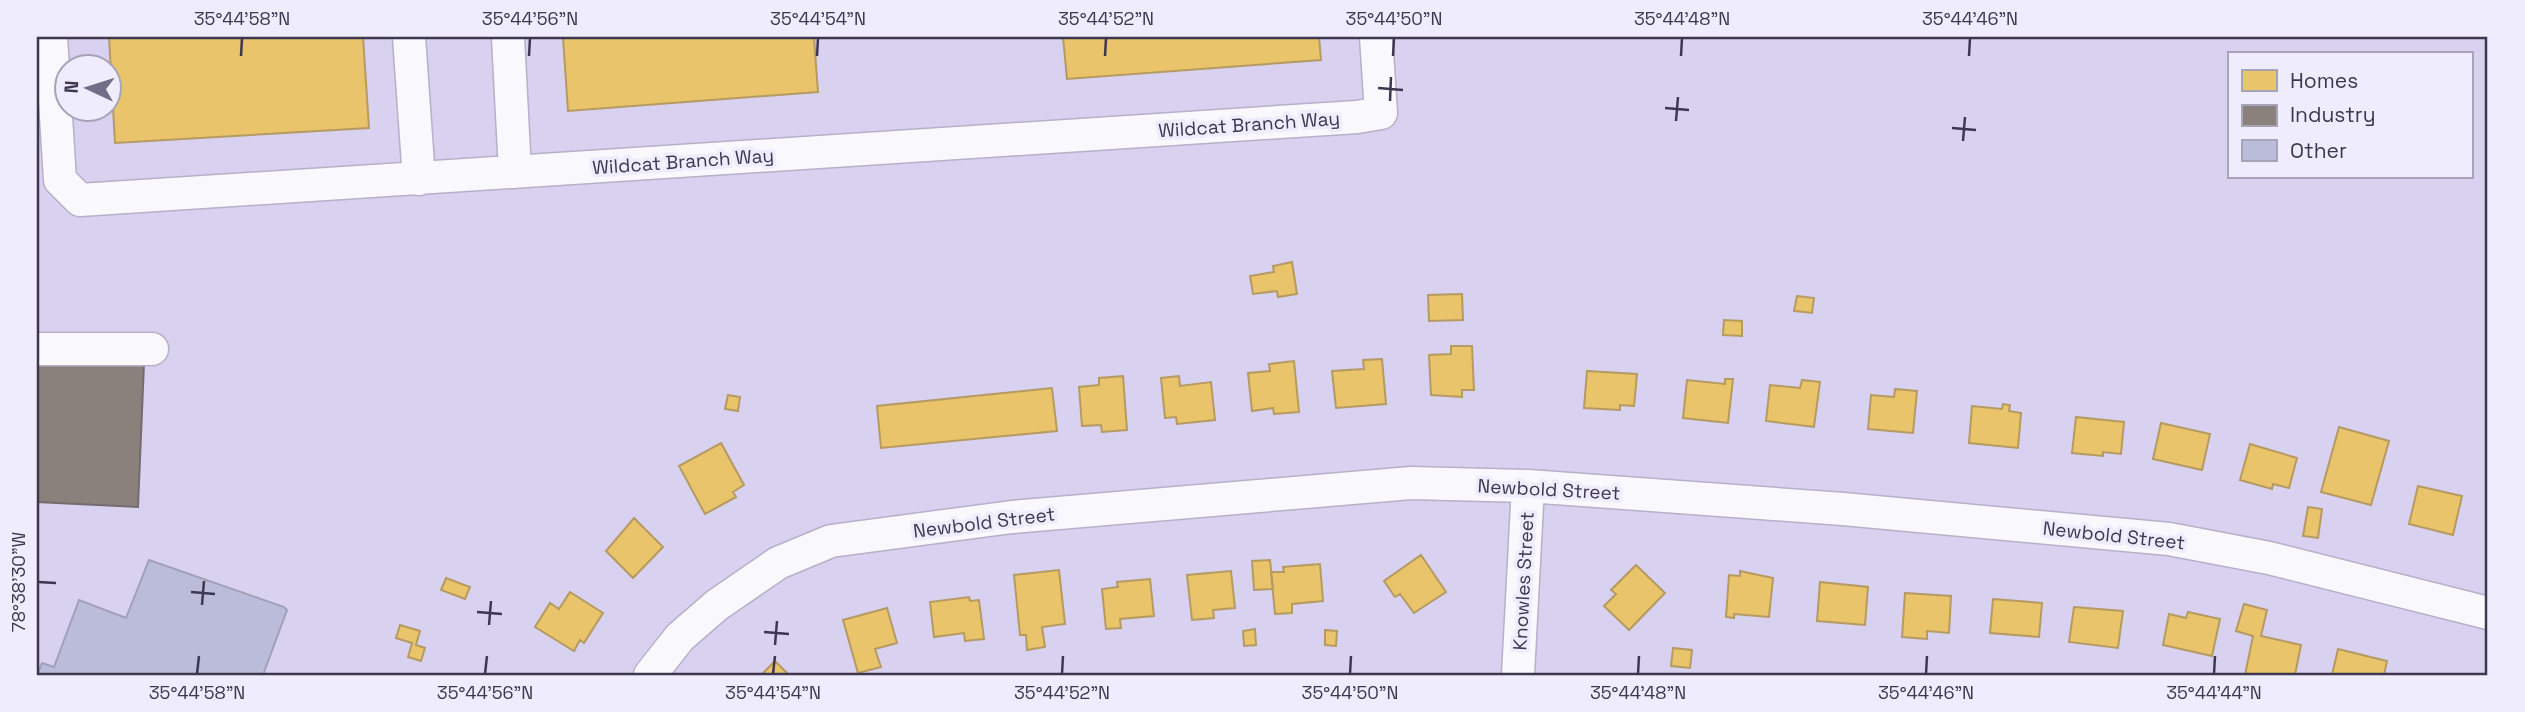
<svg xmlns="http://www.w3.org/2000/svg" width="2525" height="712" viewBox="0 0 2525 712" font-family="'Space Grotesk',sans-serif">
<rect width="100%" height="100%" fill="#d8d1ef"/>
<!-- homes -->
<path fill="#e9c46a" stroke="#b59a62" stroke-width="2" d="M 109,37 L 363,37 L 369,128 L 115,143 Z
M 563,37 L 814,37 L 818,92 L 568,111 Z
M 1063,37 L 1319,37 L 1321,60 L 1067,79 Z
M 1292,262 L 1297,294 L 1278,297 L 1277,291 L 1253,294 L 1250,276 L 1274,272 L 1273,266 Z
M 1462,294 L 1463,320 L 1429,321 L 1428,295 Z
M 1797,296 L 1814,298 L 1812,313 L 1794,311 Z
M 1724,320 L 1742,321 L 1742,336 L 1723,335 Z
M 1451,346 L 1472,346 L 1474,390 L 1462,390 L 1462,397 L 1431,395 L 1429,355 L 1451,354 Z
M 1382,359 L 1386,404 L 1336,408 L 1332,371 L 1364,369 L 1363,360 Z
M 1294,361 L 1299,412 L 1274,414 L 1273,408 L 1252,411 L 1248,373 L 1270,371 L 1269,364 Z
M 1587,371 L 1637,374 L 1634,406 L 1620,405 L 1620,410 L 1584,408 Z
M 1123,376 L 1127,430 L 1102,432 L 1101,425 L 1082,426 L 1079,387 L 1099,385 L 1099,378 Z
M 1179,376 L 1180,386 L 1211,382 L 1215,420 L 1177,424 L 1176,417 L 1165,418 L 1161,378 Z
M 1725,379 L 1733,379 L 1728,423 L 1683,418 L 1687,380 L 1725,384 Z
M 1802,380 L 1820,382 L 1814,427 L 1766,421 L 1770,385 L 1800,388 Z
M 1052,388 L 1057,431 L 881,448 L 877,406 Z
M 1895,389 L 1917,391 L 1913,433 L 1868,429 L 1871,395 L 1894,397 Z
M 728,395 L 740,397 L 738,411 L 725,409 Z
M 2003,404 L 2010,405 L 2009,411 L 2021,413 L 2018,448 L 1969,443 L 1972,406 L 2002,409 Z
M 2076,417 L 2124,422 L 2121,454 L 2103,452 L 2103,456 L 2072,453 Z
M 2161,423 L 2210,434 L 2202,470 L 2153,459 Z
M 2339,427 L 2389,441 L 2371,505 L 2321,492 Z
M 721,443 L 744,485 L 733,492 L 736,497 L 705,514 L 679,466 Z
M 2250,444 L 2297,458 L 2289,488 L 2273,484 L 2272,489 L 2240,480 Z
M 2418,486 L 2462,496 L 2453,535 L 2409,524 Z
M 2308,507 L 2322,509 L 2318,538 L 2303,536 Z
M 634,518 L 663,547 L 633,578 L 606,551 Z
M 1421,555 L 1446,592 L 1414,613 L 1400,594 L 1395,597 L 1384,581 Z
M 1270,560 L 1273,589 L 1254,590 L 1252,561 Z
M 1320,564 L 1323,601 L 1292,604 L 1292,613 L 1275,614 L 1271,572 L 1284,572 L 1283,567 Z
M 1636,565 L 1665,593 L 1629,630 L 1604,606 L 1616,594 L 1611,590 Z
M 1059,570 L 1065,624 L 1042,627 L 1045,647 L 1027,650 L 1026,635 L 1020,635 L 1014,575 Z
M 1231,571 L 1235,608 L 1213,610 L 1214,618 L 1192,620 L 1187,575 Z
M 1740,571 L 1773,578 L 1769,617 L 1734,614 L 1734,618 L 1726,617 L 1729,575 L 1740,576 Z
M 446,578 L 470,587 L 465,599 L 441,590 Z
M 1150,579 L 1154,616 L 1120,619 L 1121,628 L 1106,629 L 1102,589 L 1118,587 L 1117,582 Z
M 1820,582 L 1868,587 L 1865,625 L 1817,621 Z
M 570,592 L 603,613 L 584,643 L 580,640 L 574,651 L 535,627 L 550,603 L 559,609 Z
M 1905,593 L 1951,596 L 1949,633 L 1927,631 L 1927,639 L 1902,637 Z
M 969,597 L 970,601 L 979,600 L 984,639 L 965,641 L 964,633 L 934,637 L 930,602 Z
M 1993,599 L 2042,603 L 2039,637 L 1990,633 Z
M 2244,604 L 2267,610 L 2261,636 L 2301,645 L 2295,675 L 2245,675 L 2253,636 L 2236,631 Z
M 2074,607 L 2123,611 L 2118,648 L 2069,642 Z
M 887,608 L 897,643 L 875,649 L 881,667 L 858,673 L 843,620 Z
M 2188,612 L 2220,619 L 2212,656 L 2163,645 L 2169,614 L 2186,618 Z
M 400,625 L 420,631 L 416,645 L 425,648 L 421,661 L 408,657 L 412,643 L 396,638 Z
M 1255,629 L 1256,645 L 1244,646 L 1243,631 Z
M 1325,630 L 1337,631 L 1336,646 L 1325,645 Z
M 1673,648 L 1692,650 L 1690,668 L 1671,666 Z
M 2338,649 L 2387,661 L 2384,675 L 2332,675 Z
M 775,661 L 789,675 L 761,675 Z"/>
<!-- industry -->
<path fill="#8a817c" stroke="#736b6e" stroke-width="2" d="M 37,358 L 144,363 L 138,507 L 37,502 Z"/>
<!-- building -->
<path fill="#bbbbda" stroke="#a2a0b7" stroke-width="2" d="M 149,560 L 284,607 L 287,610 L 263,675 L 37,675 L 42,663 L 54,667 L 79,600 L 126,618 Z"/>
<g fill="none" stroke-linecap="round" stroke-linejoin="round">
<defs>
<path id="minor" d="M 51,37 L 60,180 L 80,200 L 1357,117 L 1381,113 L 1376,37
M 409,37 L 419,179
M 508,37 L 515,172
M 37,349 L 152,349
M 650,675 L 680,637 L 717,605 L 778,563 L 831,541 L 1012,517 L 1411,483 L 1528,486 L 1843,509 L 2169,539 L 2269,558 L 2488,613
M 1518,675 L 1528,486"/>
</defs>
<!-- minor casing -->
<use href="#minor" stroke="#b6b0c8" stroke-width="35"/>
<!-- minor -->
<use href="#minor" stroke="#f9f8fd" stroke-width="32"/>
</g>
<!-- ticks -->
<path fill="none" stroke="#3d384f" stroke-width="2.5" d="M 241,56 L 242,38M 529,56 L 530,38M 817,56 L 818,38M 1105,56 L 1106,38M 1393,56 L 1394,38M 1681,56 L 1682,38M 1969,56 L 1970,38M 1378,88 L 1403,90M 1390,101 L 1391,77M 1665,108 L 1689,110M 1676,121 L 1678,97M 1952,128 L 1976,130M 1963,141 L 1965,117M 38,582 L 56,583M 191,592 L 215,594M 202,605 L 204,581M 477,612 L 502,614M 489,625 L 491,601M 764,632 L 789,634M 775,645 L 777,621M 197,674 L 199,656M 485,674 L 487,656M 773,674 L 775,656M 1062,674 L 1063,656M 1350,674 L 1351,656M 1638,674 L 1639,656M 1926,674 L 1927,656M 2214,674 L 2215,656"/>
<g text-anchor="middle" stroke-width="7" stroke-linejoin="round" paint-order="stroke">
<!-- street labels -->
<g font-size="19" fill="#3d384f" stroke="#efecfd">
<text transform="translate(1249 124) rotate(-4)" y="7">Wildcat Branch Way</text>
<text transform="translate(683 161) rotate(-4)" y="7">Wildcat Branch Way</text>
<text transform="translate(1549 489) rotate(3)" y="7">Newbold Street</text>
<text transform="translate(984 522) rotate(-7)" y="7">Newbold Street</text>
<text transform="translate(2114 535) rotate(6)" y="7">Newbold Street</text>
<text transform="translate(1523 581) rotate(-87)" y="7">Knowles Street</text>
</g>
</g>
<!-- border -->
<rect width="2525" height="712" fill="none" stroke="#efecfd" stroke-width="77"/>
<!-- legend -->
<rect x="2228" y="52" width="245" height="126" fill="#efecfd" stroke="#a8a4b7" stroke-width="2"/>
<rect x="2242" y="70" width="35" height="21" fill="#e9c46a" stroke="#a8a4b7" stroke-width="2"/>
<text x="2290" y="88" font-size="21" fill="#3d384f">Homes</text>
<rect x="2242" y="105" width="35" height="21" fill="#8a817c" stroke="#a8a4b7" stroke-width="2"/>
<text x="2290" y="122" font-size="21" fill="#3d384f">Industry</text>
<rect x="2242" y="140" width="35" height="21" fill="#bbbbda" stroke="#a8a4b7" stroke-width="2"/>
<text x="2290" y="158" font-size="21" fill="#3d384f">Other</text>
<!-- north arrow -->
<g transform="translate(88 88) rotate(274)"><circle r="33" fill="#efecfd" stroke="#a8a4b7" stroke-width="2"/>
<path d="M0-5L12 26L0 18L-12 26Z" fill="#736e87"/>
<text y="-10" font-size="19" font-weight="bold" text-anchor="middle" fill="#3d384f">N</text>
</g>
<rect x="38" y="38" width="2448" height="636" fill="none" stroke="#3d384f" stroke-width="2.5"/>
<g font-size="18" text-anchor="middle" fill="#3d384f">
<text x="242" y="25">35°44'58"N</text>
<text x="530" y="25">35°44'56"N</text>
<text x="818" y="25">35°44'54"N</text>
<text x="1106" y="25">35°44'52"N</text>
<text x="1394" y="25">35°44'50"N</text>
<text x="1682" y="25">35°44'48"N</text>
<text x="1970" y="25">35°44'46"N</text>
<text transform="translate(19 582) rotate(-90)" y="6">78°38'30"W</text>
<text x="197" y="699">35°44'58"N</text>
<text x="485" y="699">35°44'56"N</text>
<text x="773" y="699">35°44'54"N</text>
<text x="1062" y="699">35°44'52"N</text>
<text x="1350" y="699">35°44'50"N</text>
<text x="1638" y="699">35°44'48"N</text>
<text x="1926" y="699">35°44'46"N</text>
<text x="2214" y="699">35°44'44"N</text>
</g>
</svg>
